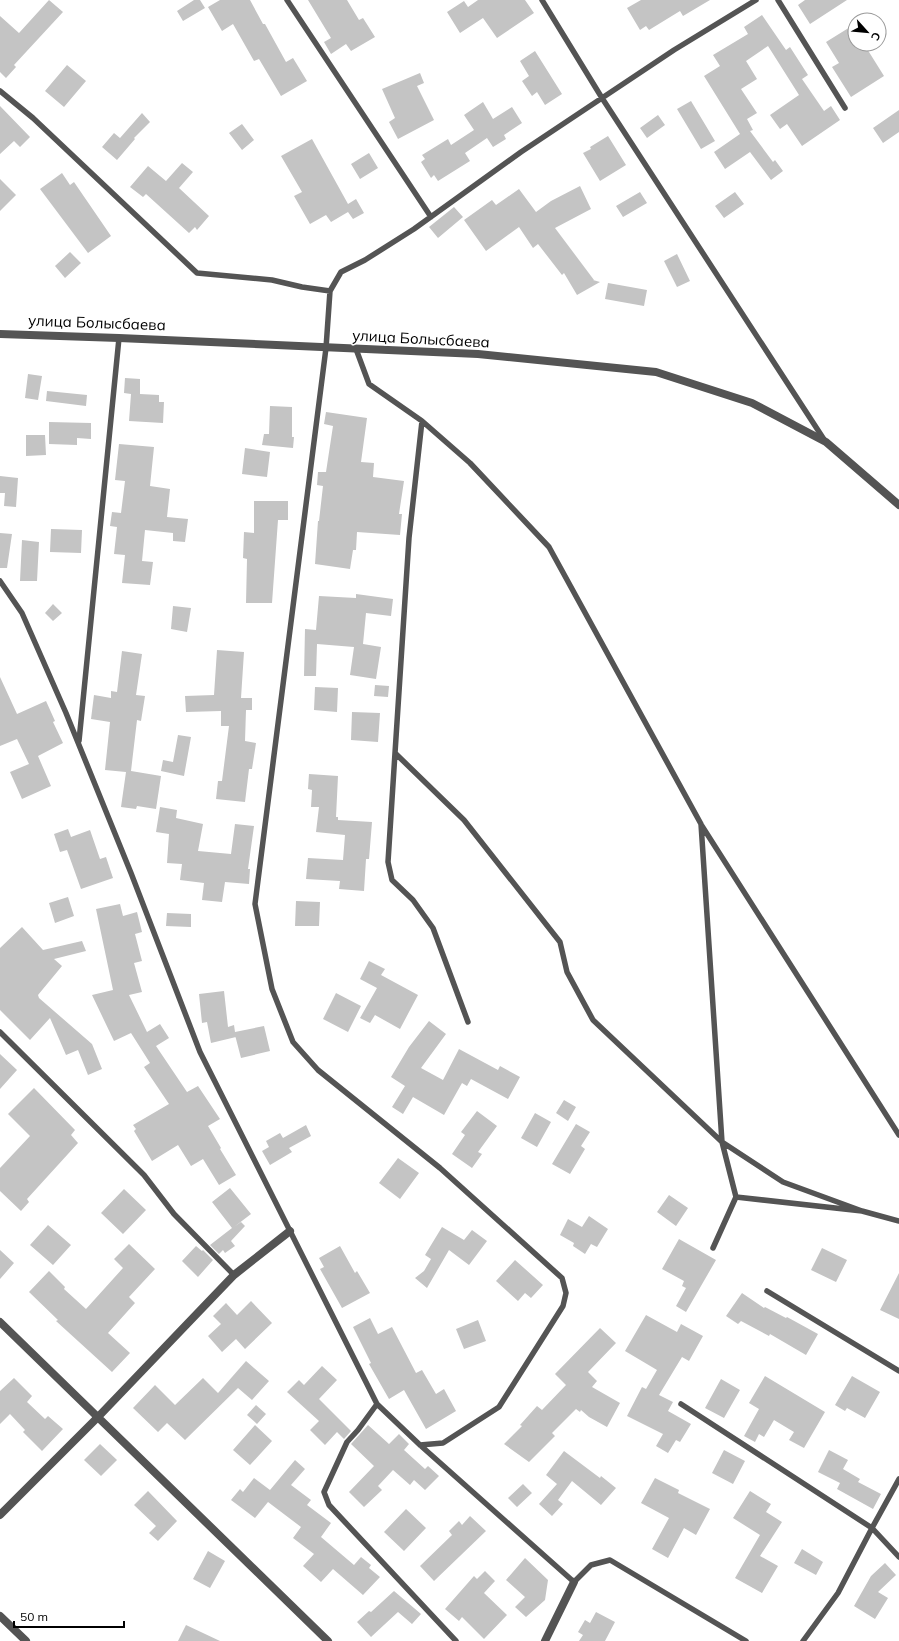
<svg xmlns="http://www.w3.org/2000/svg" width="899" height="1641" viewBox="0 0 899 1641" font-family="Mulish,sans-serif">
<rect width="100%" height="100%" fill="#fff"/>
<!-- building -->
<path fill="#c4c4c4" d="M 49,0 L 63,12 L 14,65 L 16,67 L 6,78 L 0,72 L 0,16 L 19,33 Z
M 194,0 L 200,0 L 205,8 L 183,21 L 177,11 Z
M 220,0 L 250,0 L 263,24 L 265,24 L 286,62 L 293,58 L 307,81 L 281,96 L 259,59 L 254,61 L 233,24 L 222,31 L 208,7 Z
M 308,0 L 347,0 L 359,20 L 363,18 L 375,37 L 351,51 L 346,44 L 331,54 L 324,42 L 331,38 Z
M 478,0 L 525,0 L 534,13 L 497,38 L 483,18 L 460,33 L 447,12 L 464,1 L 468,7 Z
M 641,0 L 710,0 L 683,16 L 680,11 L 649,30 L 646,26 L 640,30 L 627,8 Z
M 805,0 L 847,0 L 810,24 L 798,5 Z
M 762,15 L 786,50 L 790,47 L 808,75 L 802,79 L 824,111 L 831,106 L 840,120 L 802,146 L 787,124 L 780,129 L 770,115 L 799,95 L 768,46 L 746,61 L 757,79 L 741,89 L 757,113 L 747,119 L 753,130 L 750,131 L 773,162 L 775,160 L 783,171 L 771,180 L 750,152 L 725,169 L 714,152 L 740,134 L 704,76 L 720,66 L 713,55 L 748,34 L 744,27 Z
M 855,24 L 855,44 L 864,44 L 884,76 L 851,97 L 832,67 L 839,63 L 826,42 Z
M 535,51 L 562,94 L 545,105 L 537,92 L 532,96 L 522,81 L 529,76 L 520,61 Z
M 67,65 L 86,81 L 64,107 L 45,91 Z
M 420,73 L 424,83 L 417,86 L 434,120 L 398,139 L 389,122 L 395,118 L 382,89 Z
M 691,101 L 715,141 L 701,149 L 677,109 Z
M 483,102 L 493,119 L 512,107 L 522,123 L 504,135 L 506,139 L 493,147 L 487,138 L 465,153 L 470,161 L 438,181 L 434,175 L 431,178 L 421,162 L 425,159 L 422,155 L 448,139 L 451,145 L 474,130 L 464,115 Z
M 0,106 L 30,137 L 20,147 L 14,141 L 0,154 Z
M 899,110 L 899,132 L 883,143 L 873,128 Z
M 142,113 L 150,122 L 134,138 L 135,139 L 117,160 L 102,147 L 114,133 L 120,138 Z
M 658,115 L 665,125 L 647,138 L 640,128 Z
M 242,124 L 254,140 L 242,150 L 229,133 Z
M 608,136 L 626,165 L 600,181 L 583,153 L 591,149 L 590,147 Z
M 312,139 L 348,204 L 356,199 L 364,213 L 353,219 L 348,212 L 331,222 L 326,215 L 310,224 L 294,196 L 302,192 L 281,156 Z
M 369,153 L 378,168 L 360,179 L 351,164 Z
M 182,163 L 193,172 L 179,188 L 209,216 L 197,230 L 195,227 L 189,233 L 146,194 L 143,197 L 130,187 L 148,166 L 166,181 Z
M 62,173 L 70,185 L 74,182 L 111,236 L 88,253 L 40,189 Z
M 0,179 L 16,195 L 0,211 Z
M 580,186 L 591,209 L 555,228 L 594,280 L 593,280 L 600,282 L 577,295 L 564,273 L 562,275 L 538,244 L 533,248 L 519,227 L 486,251 L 464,220 L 492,200 L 496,205 L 519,189 L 536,212 L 551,201 Z
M 640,192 L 647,203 L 623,217 L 616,206 Z
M 735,192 L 744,204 L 724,218 L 715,206 Z
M 454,207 L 463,217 L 438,238 L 429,227 Z
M 70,252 L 81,263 L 65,278 L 55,266 Z
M 677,254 L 690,281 L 677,287 L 664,261 Z
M 608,283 L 647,290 L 644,306 L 605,299 Z
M 28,374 L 42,376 L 38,400 L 25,398 Z
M 125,378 L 140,379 L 140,394 L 159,395 L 159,402 L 164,402 L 163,423 L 129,421 L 131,394 L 124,393 Z
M 47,391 L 87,395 L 86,406 L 46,401 Z
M 270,406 L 292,407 L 292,437 L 294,437 L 293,448 L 262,445 L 264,434 L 269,434 Z
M 326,412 L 367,418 L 361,462 L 374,463 L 373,477 L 404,481 L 399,514 L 402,514 L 400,535 L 357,532 L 356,550 L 353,550 L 350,569 L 315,564 L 318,521 L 319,521 L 323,486 L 317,485 L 318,472 L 326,472 L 333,426 L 324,424 Z
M 49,422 L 91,423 L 91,439 L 77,438 L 77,445 L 49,444 Z
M 26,435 L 45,435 L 46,455 L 26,456 Z
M 119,444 L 154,447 L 150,486 L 170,489 L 167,517 L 188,519 L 185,542 L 173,541 L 173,533 L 145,530 L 142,561 L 153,562 L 150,585 L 122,583 L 125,555 L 114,554 L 117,527 L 110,526 L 112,512 L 121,513 L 125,481 L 115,480 Z
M 245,448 L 270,452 L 267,477 L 242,474 Z
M 0,476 L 18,478 L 16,507 L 4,506 L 5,493 L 0,493 Z
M 254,501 L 288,501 L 288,520 L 278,520 L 272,603 L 246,603 L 247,559 L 243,558 L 244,532 L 254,533 Z
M 51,529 L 82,530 L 81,553 L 50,552 Z
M 0,533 L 12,534 L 7,568 L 0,568 Z
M 22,540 L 39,542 L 37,581 L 20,581 Z
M 356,594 L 393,599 L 391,616 L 366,613 L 363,644 L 381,647 L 376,679 L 350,675 L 354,647 L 317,644 L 316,676 L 304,676 L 305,629 L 316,630 L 319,596 L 356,598 Z
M 53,604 L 62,613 L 53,621 L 45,613 Z
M 173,606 L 191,608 L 187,632 L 171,629 Z
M 217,650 L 244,652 L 241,698 L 252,698 L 252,710 L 246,710 L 245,741 L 256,743 L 252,769 L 249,769 L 245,802 L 216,799 L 218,781 L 222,781 L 229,726 L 221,726 L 221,711 L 186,712 L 185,696 L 214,695 Z
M 122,651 L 142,654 L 136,695 L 145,696 L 141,721 L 137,720 L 131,771 L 161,776 L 156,809 L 137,806 L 136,809 L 121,807 L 126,772 L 105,770 L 110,722 L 91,719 L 94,695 L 111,698 L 111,691 L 117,692 Z
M 0,677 L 17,714 L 46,701 L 55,721 L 53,722 L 63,743 L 38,756 L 51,786 L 22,799 L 10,772 L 29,764 L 17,739 L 0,746 Z
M 375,685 L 389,686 L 388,697 L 374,696 Z
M 315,687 L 338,688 L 337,712 L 314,710 Z
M 352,712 L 380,713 L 378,742 L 351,740 Z
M 178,735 L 191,737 L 184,776 L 161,771 L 163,760 L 173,762 Z
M 309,774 L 338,776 L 336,817 L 338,817 L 338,820 L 372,822 L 369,859 L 366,859 L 364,891 L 339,889 L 340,881 L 306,879 L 308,858 L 343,860 L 345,835 L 316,832 L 319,807 L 311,807 L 312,790 L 308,789 Z
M 160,807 L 177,810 L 176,818 L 203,824 L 198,851 L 231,854 L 235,824 L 254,826 L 248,869 L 250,869 L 249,884 L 225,882 L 222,902 L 202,900 L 204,883 L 180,880 L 182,864 L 167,863 L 169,834 L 156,832 Z
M 68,829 L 71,837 L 90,830 L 100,859 L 106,857 L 113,878 L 81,889 L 67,850 L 60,852 L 54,834 Z
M 68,897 L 74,916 L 55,923 L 49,903 Z
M 296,901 L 320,902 L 319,926 L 295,926 Z
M 120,904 L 123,916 L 137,912 L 142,932 L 135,934 L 142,961 L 134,963 L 142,992 L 129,995 L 147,1032 L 160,1024 L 169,1038 L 156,1046 L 187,1092 L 198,1086 L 220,1119 L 208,1126 L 221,1148 L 220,1149 L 236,1175 L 219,1185 L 203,1159 L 191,1166 L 178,1145 L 152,1161 L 134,1131 L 136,1129 L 133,1125 L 169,1104 L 144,1067 L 150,1063 L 131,1033 L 114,1041 L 92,995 L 113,990 L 96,909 Z
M 167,913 L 191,914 L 191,927 L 166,926 Z
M 22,927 L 43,950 L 82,941 L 86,951 L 54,959 L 62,966 L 38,995 L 39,998 L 92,1044 L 102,1069 L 88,1075 L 78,1050 L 66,1055 L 50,1018 L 30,1040 L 0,1010 L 0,948 Z
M 369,961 L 385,969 L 381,975 L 418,995 L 400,1029 L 375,1015 L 370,1023 L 360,1018 L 377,988 L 360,979 Z
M 224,991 L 228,1027 L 234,1025 L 235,1032 L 264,1026 L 270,1051 L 241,1058 L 235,1035 L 236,1037 L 211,1043 L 207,1022 L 202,1023 L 199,994 Z
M 336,993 L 361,1006 L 348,1032 L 323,1019 Z
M 429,1021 L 446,1034 L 421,1068 L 443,1080 L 459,1049 L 498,1070 L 500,1066 L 520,1077 L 508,1099 L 471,1079 L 467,1086 L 462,1083 L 444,1115 L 413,1097 L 403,1114 L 392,1107 L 405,1086 L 391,1077 L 409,1047 Z
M 0,1054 L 17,1070 L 0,1089 Z
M 34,1088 L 75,1130 L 71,1135 L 78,1143 L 27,1199 L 29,1202 L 21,1211 L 0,1191 L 0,1168 L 30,1136 L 8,1114 Z
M 564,1100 L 576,1107 L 568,1121 L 556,1113 Z
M 477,1111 L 497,1126 L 478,1152 L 482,1154 L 472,1168 L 452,1154 L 465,1135 L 461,1132 Z
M 535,1113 L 551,1122 L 537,1147 L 521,1138 Z
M 576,1124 L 590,1132 L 581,1146 L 585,1149 L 570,1174 L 552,1164 Z
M 306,1125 L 311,1136 L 289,1148 L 292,1152 L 270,1165 L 262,1151 L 269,1147 L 266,1141 L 280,1133 L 283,1138 Z
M 398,1158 L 419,1173 L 400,1199 L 379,1183 Z
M 230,1188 L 251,1214 L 234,1227 L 241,1222 L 245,1226 L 231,1241 L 235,1246 L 225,1253 L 223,1250 L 219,1254 L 210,1245 L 232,1228 L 212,1202 Z
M 124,1189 L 146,1210 L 123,1234 L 101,1213 Z
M 669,1195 L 688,1208 L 676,1226 L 657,1212 Z
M 589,1216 L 608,1229 L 597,1247 L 591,1244 L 585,1254 L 573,1246 L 574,1243 L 560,1235 L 568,1219 L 582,1227 Z
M 48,1225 L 71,1245 L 53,1265 L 30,1245 Z
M 442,1227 L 464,1240 L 472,1230 L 487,1241 L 469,1265 L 449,1250 L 427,1288 L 415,1278 L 424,1271 L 431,1259 L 425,1255 Z
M 679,1239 L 716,1260 L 686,1312 L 676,1306 L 686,1288 L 682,1286 L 684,1281 L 662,1269 Z
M 129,1244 L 155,1269 L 129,1297 L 135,1303 L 108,1333 L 130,1353 L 112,1372 L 56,1321 L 58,1320 L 29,1292 L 49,1271 L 65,1287 L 64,1289 L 86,1309 L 123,1268 L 114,1259 Z
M 196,1246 L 202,1251 L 203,1250 L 213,1260 L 198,1277 L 182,1261 Z
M 340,1246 L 355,1273 L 357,1271 L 370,1293 L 342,1308 L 320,1269 L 324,1267 L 319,1258 Z
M 822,1248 L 847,1260 L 836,1282 L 811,1270 Z
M 0,1250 L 14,1263 L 0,1279 Z
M 515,1260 L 543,1285 L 531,1298 L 525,1293 L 518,1301 L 496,1281 Z
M 899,1273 L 899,1319 L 880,1310 Z
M 742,1293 L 764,1308 L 765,1307 L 786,1318 L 787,1317 L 818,1334 L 806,1355 L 770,1334 L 769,1336 L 741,1321 L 738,1324 L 726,1316 Z
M 251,1301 L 272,1323 L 245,1349 L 236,1339 L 222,1352 L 208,1336 L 221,1324 L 213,1316 L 226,1303 L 237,1315 Z
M 646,1315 L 677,1332 L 681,1324 L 703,1336 L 689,1361 L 682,1357 L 659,1395 L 673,1402 L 668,1411 L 691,1424 L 680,1442 L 676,1440 L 668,1453 L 656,1446 L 663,1434 L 627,1416 L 642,1387 L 646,1389 L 657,1370 L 625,1351 Z
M 370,1318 L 378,1334 L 392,1327 L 416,1373 L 422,1370 L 436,1394 L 444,1389 L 456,1411 L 426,1429 L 404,1390 L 389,1399 L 369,1364 L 371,1363 L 353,1327 Z
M 478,1320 L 486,1341 L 464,1349 L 456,1329 Z
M 600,1328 L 616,1343 L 588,1372 L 597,1381 L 592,1387 L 620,1403 L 607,1427 L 589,1417 L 581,1410 L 580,1412 L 576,1409 L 552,1433 L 555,1436 L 529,1462 L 504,1444 L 522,1426 L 520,1425 L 537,1406 L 542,1410 L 566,1385 L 555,1374 Z
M 246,1361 L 269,1381 L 252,1400 L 238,1388 L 185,1440 L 167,1423 L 158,1432 L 133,1408 L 155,1385 L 175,1405 L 203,1378 L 218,1393 Z
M 322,1366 L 337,1380 L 319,1399 L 351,1431 L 344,1439 L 337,1432 L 325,1445 L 310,1430 L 319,1421 L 287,1392 L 299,1380 L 304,1385 Z
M 765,1376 L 825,1412 L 804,1448 L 789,1440 L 794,1432 L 774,1420 L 764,1437 L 759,1434 L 755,1442 L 744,1436 L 759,1409 L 749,1403 Z
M 852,1376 L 880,1392 L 865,1418 L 847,1408 L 845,1411 L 835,1405 Z
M 14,1378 L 32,1396 L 27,1402 L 45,1419 L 48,1416 L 63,1429 L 42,1451 L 23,1432 L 25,1430 L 10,1414 L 0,1424 L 0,1391 Z
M 721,1379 L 740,1390 L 724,1418 L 705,1408 Z
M 256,1405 L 266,1414 L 257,1424 L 247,1415 Z
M 255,1425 L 272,1441 L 250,1465 L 233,1450 Z
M 368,1425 L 389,1444 L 399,1434 L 409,1444 L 404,1450 L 425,1469 L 428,1466 L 439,1476 L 425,1490 L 414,1480 L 410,1485 L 393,1470 L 378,1486 L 382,1490 L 364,1507 L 349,1492 L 374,1466 L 351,1444 Z
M 100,1444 L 117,1460 L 101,1476 L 84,1460 Z
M 724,1450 L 745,1461 L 733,1484 L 712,1473 Z
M 829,1450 L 848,1460 L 843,1469 L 860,1479 L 858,1482 L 881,1494 L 873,1509 L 837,1489 L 840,1483 L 818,1472 Z
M 564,1451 L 600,1478 L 601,1476 L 616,1488 L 601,1505 L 572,1481 L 558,1500 L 563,1504 L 552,1516 L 539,1504 L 557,1484 L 546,1475 Z
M 295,1460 L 305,1469 L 291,1485 L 311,1500 L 307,1505 L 331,1523 L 321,1537 L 354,1565 L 361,1557 L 371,1565 L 369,1568 L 380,1577 L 363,1595 L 333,1569 L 321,1582 L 303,1566 L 314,1554 L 293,1538 L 301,1527 L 268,1502 L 255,1518 L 231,1500 L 240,1489 L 243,1492 L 254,1478 L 270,1490 Z
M 655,1478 L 679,1490 L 678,1493 L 710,1509 L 696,1535 L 684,1528 L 668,1558 L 652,1549 L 669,1518 L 641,1503 Z
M 523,1484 L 532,1493 L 517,1507 L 508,1498 Z
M 148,1491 L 177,1521 L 158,1541 L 149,1533 L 156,1526 L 134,1505 Z
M 750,1491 L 771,1504 L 766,1512 L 782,1522 L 760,1556 L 778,1566 L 762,1593 L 735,1578 L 760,1535 L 733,1518 Z
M 406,1509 L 426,1528 L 404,1551 L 384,1532 Z
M 470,1516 L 486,1531 L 434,1581 L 420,1566 L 452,1535 L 449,1531 L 459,1521 L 462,1525 Z
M 802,1549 L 823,1562 L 816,1575 L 794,1563 Z
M 208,1551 L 225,1561 L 210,1588 L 193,1579 Z
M 525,1558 L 548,1580 L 545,1600 L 526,1617 L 515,1607 L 525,1597 L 506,1580 Z
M 885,1563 L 896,1575 L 878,1592 L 888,1598 L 875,1619 L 854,1606 L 871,1576 Z
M 485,1571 L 495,1581 L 484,1593 L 507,1615 L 484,1639 L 462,1617 L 459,1621 L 445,1609 L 474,1576 L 477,1579 Z
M 394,1591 L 421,1614 L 412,1624 L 398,1612 L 371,1637 L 357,1622 L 369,1611 L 371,1612 Z
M 596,1612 L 615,1622 L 605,1641 L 579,1641 L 583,1635 L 578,1632 L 585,1620 L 590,1623 Z
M 186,1625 L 220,1641 L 178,1641 Z"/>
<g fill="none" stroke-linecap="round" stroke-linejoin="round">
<!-- service -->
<path stroke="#545454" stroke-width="5.5" d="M 287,0 L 431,217
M 542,0 L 602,98 L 825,441
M 778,0 L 845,108
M 0,91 L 33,118 L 197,273 L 272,280 L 302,287 L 330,291
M 356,349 L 369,384 L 422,421 L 409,538 L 395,753 L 464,820 L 560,942 L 567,972 L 593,1020 L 722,1142 L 736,1197
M 422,421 L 470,463 L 549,547 L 701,824 L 722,1142 L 783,1182 L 862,1211
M 0,581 L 22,613 L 66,713 L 131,873 L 200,1052 L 377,1404 L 420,1445 L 574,1582 L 591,1565 L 610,1560 L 746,1641
M 79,741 L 119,338
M 395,753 L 388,862 L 392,880 L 413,900 L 433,928 L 468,1022
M 702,826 L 899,1135
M 0,1032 L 144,1175 L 174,1214 L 234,1275
M 713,1248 L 736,1197 L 862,1211 L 899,1221
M 767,1291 L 899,1371
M 377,1404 L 358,1430 L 347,1442 L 324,1492 L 329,1505 L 456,1641
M 681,1404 L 872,1528 L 838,1593 L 803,1641
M 420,1445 L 443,1443 L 499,1407 L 563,1306 L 566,1293 L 562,1278 L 440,1168 L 318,1070 L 293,1042 L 272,989 L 255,904 L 326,348 L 330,291 L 341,272 L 365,260 L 414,229 L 521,152 L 674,50 L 756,0
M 899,1479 L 872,1528 L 899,1557"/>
<!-- minor -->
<path stroke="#545454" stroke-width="8" d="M 0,1322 L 328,1641
M 0,1515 L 98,1417 L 234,1275 L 290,1231
M 0,1616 L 26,1641
M 545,1641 L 574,1582"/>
<!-- tertiary -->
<path stroke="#545454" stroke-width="8" d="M 0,334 L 119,338 L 478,354 L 656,372 L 752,403 L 826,442 L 899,505"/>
</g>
<g text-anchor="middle" stroke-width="3" stroke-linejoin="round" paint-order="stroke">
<!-- street labels -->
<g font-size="15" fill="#000" stroke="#fff">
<text transform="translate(97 323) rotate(2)" y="5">улица Болысбаева</text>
<text transform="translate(421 339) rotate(3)" y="5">улица Болысбаева</text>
</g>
</g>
<!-- north arrow -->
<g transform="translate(867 32) rotate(117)"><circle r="19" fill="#ffffff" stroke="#999999"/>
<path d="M0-3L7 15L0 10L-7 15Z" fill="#000000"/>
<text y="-6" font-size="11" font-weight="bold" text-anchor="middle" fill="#000000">С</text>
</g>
<!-- scale -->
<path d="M14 1621v6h110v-6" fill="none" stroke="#000000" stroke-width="2"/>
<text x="20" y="1621" font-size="12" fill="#000000" stroke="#ffffff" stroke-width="3" paint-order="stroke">50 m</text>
</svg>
